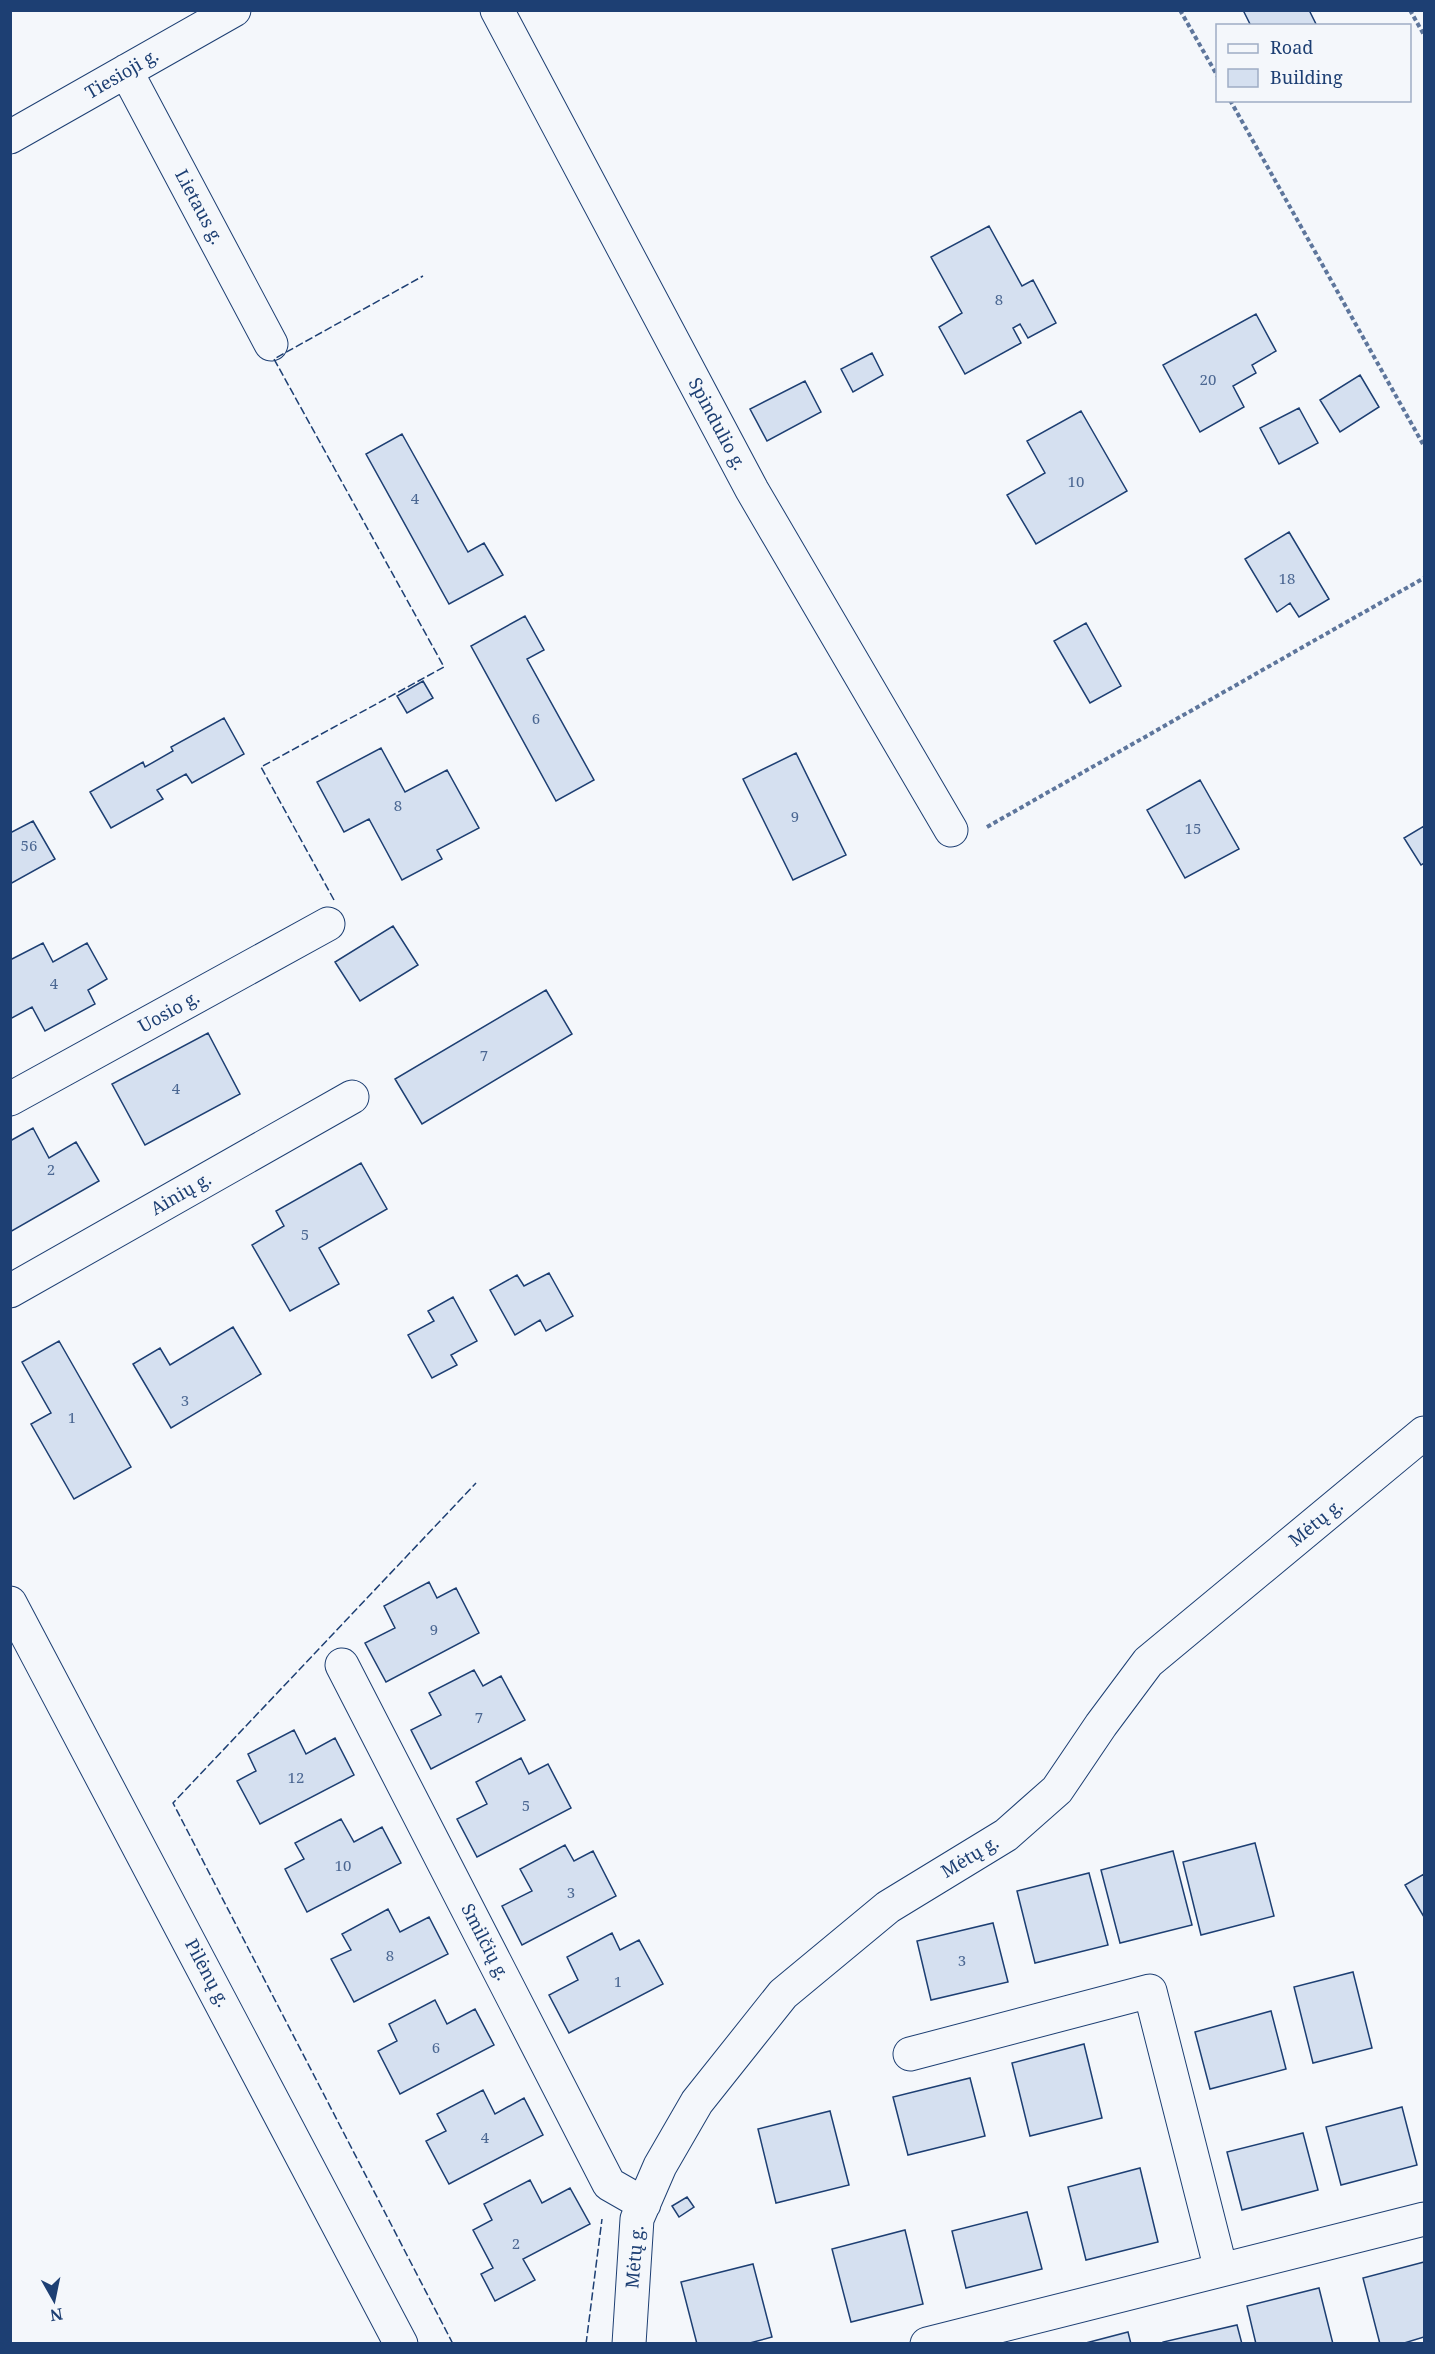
<svg xmlns="http://www.w3.org/2000/svg" width="1435" height="2354" viewBox="0 0 1435 2354" font-family="'Noto Serif',serif">
<rect width="100%" height="100%" fill="#f4f7fb"/>
<!-- building -->
<path fill="#d5e0f0" stroke="#1d3f73" stroke-width="1.5" d="M 1243,10 L 1309,10 L 1317,26 L 1251,26 Z
M 989,226 L 1022,286 L 1033,280 L 1056,323 L 1028,338 L 1020,324 L 1013,328 L 1021,343 L 965,374 L 939,327 L 962,313 L 931,257 Z
M 1256,314 L 1276,351 L 1252,365 L 1256,373 L 1233,386 L 1244,407 L 1200,432 L 1163,365 Z
M 872,353 L 883,375 L 853,392 L 841,369 Z
M 1360,375 L 1379,407 L 1340,432 L 1320,400 Z
M 805,381 L 821,412 L 767,441 L 750,409 Z
M 1299,408 L 1318,443 L 1279,464 L 1260,428 Z
M 1081,411 L 1127,491 L 1036,544 L 1007,495 L 1045,473 L 1027,441 Z
M 402,434 L 468,552 L 484,543 L 503,575 L 449,604 L 366,454 Z
M 1289,532 L 1329,599 L 1299,617 L 1290,603 L 1277,612 L 1245,559 Z
M 525,616 L 544,650 L 527,659 L 594,780 L 556,801 L 471,646 Z
M 1086,623 L 1121,686 L 1090,703 L 1054,641 Z
M 423,681 L 433,698 L 407,713 L 397,696 Z
M 224,718 L 244,754 L 192,783 L 186,774 L 157,790 L 163,799 L 111,828 L 90,792 L 143,762 L 145,767 L 173,751 L 171,747 Z
M 381,748 L 405,792 L 447,770 L 479,828 L 437,850 L 442,859 L 402,880 L 369,819 L 344,832 L 317,782 Z
M 796,753 L 846,855 L 793,880 L 743,779 Z
M 1200,780 L 1239,849 L 1185,878 L 1147,810 Z
M 33,821 L 55,859 L 10,884 L 10,833 Z
M 1424,826 L 1424,863 L 1421,865 L 1404,838 Z
M 393,926 L 418,965 L 360,1001 L 335,962 Z
M 43,943 L 53,962 L 87,943 L 107,979 L 88,990 L 95,1004 L 45,1031 L 32,1007 L 10,1019 L 10,960 Z
M 546,990 L 572,1034 L 422,1124 L 395,1079 Z
M 208,1033 L 240,1094 L 145,1145 L 112,1084 Z
M 33,1128 L 49,1158 L 76,1142 L 99,1181 L 10,1232 L 10,1141 Z
M 361,1163 L 387,1209 L 319,1248 L 339,1284 L 290,1311 L 252,1245 L 284,1226 L 276,1211 Z
M 549,1273 L 573,1316 L 546,1331 L 540,1320 L 515,1335 L 490,1290 L 517,1275 L 524,1286 Z
M 453,1297 L 477,1341 L 451,1355 L 457,1365 L 432,1378 L 408,1335 L 434,1321 L 428,1311 Z
M 233,1327 L 261,1374 L 171,1428 L 133,1364 L 160,1348 L 170,1365 Z
M 59,1341 L 131,1467 L 74,1499 L 31,1424 L 51,1413 L 22,1362 Z
M 429,1582 L 437,1598 L 456,1588 L 479,1633 L 386,1682 L 365,1643 L 395,1628 L 384,1606 Z
M 474,1670 L 483,1686 L 501,1676 L 525,1720 L 431,1769 L 411,1730 L 441,1715 L 429,1693 Z
M 294,1730 L 306,1754 L 335,1738 L 354,1775 L 260,1824 L 237,1781 L 256,1771 L 248,1754 Z
M 521,1758 L 529,1774 L 548,1764 L 571,1808 L 477,1857 L 457,1819 L 487,1804 L 476,1782 Z
M 341,1819 L 354,1842 L 382,1827 L 401,1863 L 307,1912 L 285,1869 L 304,1859 L 295,1843 Z
M 1255,1843 L 1274,1916 L 1201,1935 L 1183,1862 Z
M 565,1845 L 574,1861 L 593,1851 L 616,1896 L 522,1945 L 502,1906 L 532,1891 L 520,1869 Z
M 1173,1851 L 1192,1925 L 1120,1943 L 1101,1870 Z
M 1089,1873 L 1108,1945 L 1035,1963 L 1017,1891 Z
M 1424,1874 L 1424,1917 L 1405,1885 Z
M 388,1909 L 400,1932 L 429,1917 L 448,1954 L 354,2002 L 331,1959 L 351,1950 L 342,1934 Z
M 993,1923 L 1008,1982 L 931,2000 L 917,1941 Z
M 612,1933 L 620,1950 L 639,1940 L 663,1984 L 569,2033 L 549,1995 L 578,1980 L 567,1957 Z
M 1353,1972 L 1372,2048 L 1313,2063 L 1294,1987 Z
M 435,2000 L 447,2024 L 475,2009 L 494,2045 L 400,2094 L 378,2051 L 397,2041 L 389,2024 Z
M 1271,2011 L 1286,2069 L 1210,2089 L 1195,2032 Z
M 1084,2044 L 1102,2118 L 1030,2136 L 1012,2063 Z
M 970,2078 L 985,2136 L 908,2155 L 893,2097 Z
M 483,2090 L 495,2114 L 524,2098 L 543,2135 L 449,2184 L 426,2141 L 446,2131 L 437,2114 Z
M 1402,2107 L 1417,2165 L 1341,2185 L 1326,2127 Z
M 830,2111 L 849,2185 L 776,2203 L 758,2129 Z
M 1303,2133 L 1318,2190 L 1242,2210 L 1227,2152 Z
M 1140,2168 L 1158,2242 L 1086,2260 L 1068,2187 Z
M 530,2180 L 542,2203 L 570,2188 L 590,2224 L 523,2259 L 535,2280 L 495,2301 L 481,2274 L 493,2268 L 473,2230 L 492,2220 L 484,2204 Z
M 687,2197 L 694,2207 L 679,2217 L 672,2206 Z
M 1027,2212 L 1042,2269 L 966,2288 L 952,2231 Z
M 905,2230 L 923,2304 L 851,2322 L 832,2249 Z
M 1424,2262 L 1424,2337 L 1401,2344 L 1380,2344 L 1363,2278 Z
M 753,2264 L 772,2337 L 746,2344 L 697,2344 L 681,2282 Z
M 1319,2288 L 1333,2344 L 1256,2344 L 1247,2306 Z
M 1237,2325 L 1242,2344 L 1163,2344 L 1163,2342 Z
M 1128,2332 L 1131,2344 L 1082,2344 Z"/>
<g fill="none" stroke-linecap="round" stroke-linejoin="round">
<defs>
<path id="street" d="M 497,10 L 752,490 L 951,830
M 126,71 L 271,344
M 10,137 L 234,10
M 10,1099 L 328,924
M 10,1291 L 352,1097
M 10,1603 L 401,2344
M 342,1665 L 609,2184 L 644,2204
M 910,2054 L 1150,1991 L 1221,2270
M 629,2344 L 637,2219 L 660,2166 L 697,2102 L 783,1994 L 888,1907 L 1006,1835 L 1057,1790 L 1101,1725 L 1148,1662 L 1424,1433
M 927,2344 L 1424,2219"/>
</defs>
<!-- street casing -->
<use href="#street" stroke="#1d3f73" stroke-width="35"/>
<!-- path -->
<path stroke="#5e769c" stroke-width="4" stroke-dasharray="4.5 3" stroke-linecap="butt" d="M 1180,10 L 1218,77
M 1410,10 L 1424,35
M 1230,100 L 1424,446
M 987,827 L 1424,578"/>
<!-- street -->
<use href="#street" stroke="#f4f7fb" stroke-width="33"/>
<!-- fence -->
<path stroke="#1d3f73" stroke-width="1.5" stroke-dasharray="8 3" stroke-linecap="butt" d="M 334,900 L 261,767 L 444,667 L 274,359 L 423,276
M 453,2344 L 173,1803 L 476,1483
M 586,2344 L 602,2219"/>
</g>
<g text-anchor="middle" stroke-width="4.5" stroke-linejoin="round" paint-order="stroke">
<!-- number labels -->
<g font-size="15" fill="#4b6792">
<text x="999" y="305">8</text>
<text x="1208" y="385">20</text>
<text x="1076" y="487">10</text>
<text x="415" y="504">4</text>
<text x="1287" y="584">18</text>
<text x="536" y="724">6</text>
<text x="398" y="811">8</text>
<text x="795" y="822">9</text>
<text x="1193" y="834">15</text>
<text x="29" y="851">56</text>
<text x="54" y="989">4</text>
<text x="484" y="1061">7</text>
<text x="176" y="1094">4</text>
<text x="51" y="1175">2</text>
<text x="305" y="1240">5</text>
<text x="185" y="1406">3</text>
<text x="72" y="1423">1</text>
<text x="434" y="1635">9</text>
<text x="479" y="1723">7</text>
<text x="296" y="1783">12</text>
<text x="526" y="1811">5</text>
<text x="343" y="1871">10</text>
<text x="571" y="1898">3</text>
<text x="390" y="1961">8</text>
<text x="962" y="1966">3</text>
<text x="618" y="1987">1</text>
<text x="436" y="2053">6</text>
<text x="485" y="2143">4</text>
<text x="516" y="2249">2</text>
</g>
<!-- street labels -->
<g font-size="18" fill="#1d3f73" stroke="#f4f7fb">
<text transform="translate(122 74) rotate(-30)" y="6">Tiesioji g.</text>
<text transform="translate(199 207) rotate(62)" y="6">Lietaus g.</text>
<text transform="translate(717 424) rotate(62)" y="6">Spindulio g.</text>
<text transform="translate(169 1012) rotate(-29)" y="6">Uosio g.</text>
<text transform="translate(181 1194) rotate(-30)" y="6">Ainių g.</text>
<text transform="translate(1316 1523) rotate(-39)" y="6">Mėtų g.</text>
<text transform="translate(970 1857) rotate(-31)" y="6">Mėtų g.</text>
<text transform="translate(485 1942) rotate(63)" y="6">Smilčių g.</text>
<text transform="translate(207 1973) rotate(62)" y="6">Pilėnų g.</text>
<text transform="translate(635 2257) rotate(-85)" y="6">Mėtų g.</text>
</g>
</g>
<!-- border -->
<rect width="1435" height="2354" fill="none" stroke="#1d3f73" stroke-width="24"/>
<!-- legend -->
<rect x="1216" y="24" width="195" height="78" fill="#f4f7fb" stroke="#9eadc5" stroke-width="1.5"/>
<rect x="1228" y="44" width="30" height="9" fill="#f4f7fb" stroke="#9eadc5" stroke-width="1.5"/>
<text x="1270" y="54" font-size="18" fill="#1d3f73">Road</text>
<rect x="1228" y="69" width="30" height="18" fill="#d5e0f0" stroke="#9eadc5" stroke-width="1.5"/>
<text x="1270" y="84" font-size="18" fill="#1d3f73">Building</text>
<!-- north arrow -->
<g transform="translate(54 2300) rotate(171)" stroke="#f4f7fb" stroke-width="4.5" paint-order="stroke">
<path d="M0-4.5L10 22L0 15L-10 22Z" fill="#1d3f73"/>
<text y="-9" font-size="16" font-weight="bold" text-anchor="middle" fill="#1d3f73">N</text>
</g>
</svg>
